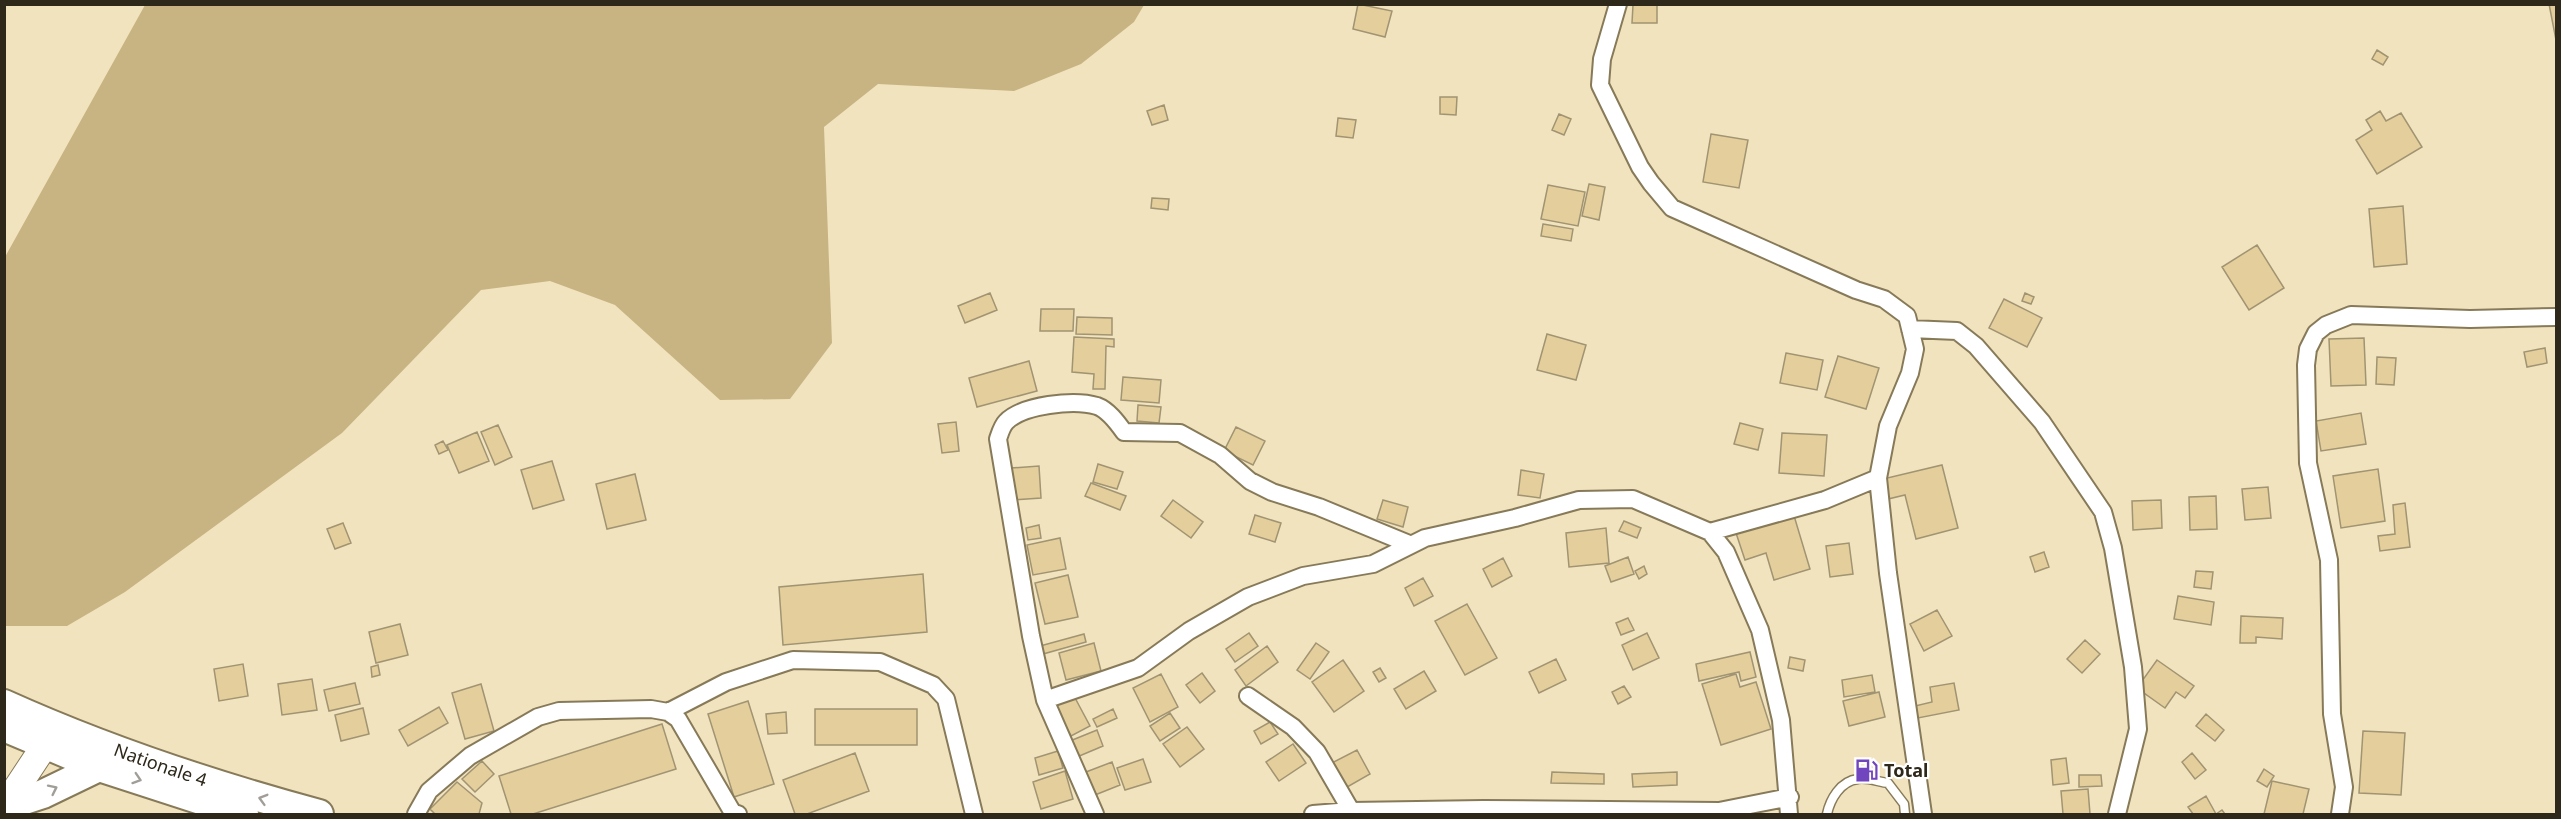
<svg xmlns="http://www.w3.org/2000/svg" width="2561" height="819" viewBox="0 0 2561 819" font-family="'Noto Sans',sans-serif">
<rect width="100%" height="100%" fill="#f2e3bf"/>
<!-- forest -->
<path fill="#c8b482" d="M 145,5 L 145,4 L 1144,5 L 1134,22 L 1081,64 L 1014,91 L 878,84 L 824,127 L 832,343 L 790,399 L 720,400 L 615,305 L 550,281 L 481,290 L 342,433 L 125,592 L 67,626 L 5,626 L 5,257 Z"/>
<!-- building -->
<path fill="#e3ce9c" stroke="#a19472" stroke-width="1.5" d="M 1358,4 L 1392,11 L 1385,37 L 1353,29 Z
M 2549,4 L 2556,4 L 2556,40 Z
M 1633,5 L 1657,5 L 1657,23 L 1632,23 Z
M 2377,50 L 2388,57 L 2383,65 L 2372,59 Z
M 1440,97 L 1457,97 L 1456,115 L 1440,114 Z
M 1164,105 L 1168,120 L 1152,125 L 1147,111 Z
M 2380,111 L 2386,121 L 2401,113 L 2422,147 L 2377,174 L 2356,140 L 2372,130 L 2366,120 Z
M 1559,114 L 1571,119 L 1564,135 L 1552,130 Z
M 1338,118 L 1356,120 L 1353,138 L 1336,136 Z
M 1711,134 L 1748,140 L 1739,188 L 1703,182 Z
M 1589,184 L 1605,187 L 1599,220 L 1582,216 Z
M 1548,185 L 1585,192 L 1578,226 L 1541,219 Z
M 1152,198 L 1169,199 L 1168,210 L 1151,208 Z
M 2403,206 L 2407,264 L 2374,267 L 2369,209 Z
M 1543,224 L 1573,229 L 1571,241 L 1541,236 Z
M 2257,245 L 2284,288 L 2249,310 L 2222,267 Z
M 990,293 L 997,310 L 965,323 L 958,306 Z
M 2025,293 L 2034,297 L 2031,304 L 2022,301 Z
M 2004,299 L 2042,318 L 2027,347 L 1989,328 Z
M 1041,309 L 1074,309 L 1073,331 L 1040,331 Z
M 1077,317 L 1112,318 L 1112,335 L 1076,334 Z
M 1547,334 L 1586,345 L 1576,380 L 1537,370 Z
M 1074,337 L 1114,339 L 1114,347 L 1106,346 L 1105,389 L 1093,389 L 1094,374 L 1072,372 Z
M 2364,338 L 2366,385 L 2331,386 L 2329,339 Z
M 2545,348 L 2547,363 L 2527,367 L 2524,352 Z
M 1786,353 L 1823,360 L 1817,390 L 1780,383 Z
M 1838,356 L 1879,368 L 1866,409 L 1825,397 Z
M 2377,357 L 2396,358 L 2394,385 L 2376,384 Z
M 1029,361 L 1037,391 L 977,407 L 969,378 Z
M 1123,377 L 1161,380 L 1159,403 L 1121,400 Z
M 1138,405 L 1161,407 L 1159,423 L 1137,421 Z
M 2361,413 L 2366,444 L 2321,451 L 2316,421 Z
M 956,422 L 959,451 L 942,453 L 938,424 Z
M 1740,423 L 1763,429 L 1758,450 L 1734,444 Z
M 498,425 L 512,457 L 495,465 L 481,432 Z
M 1236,427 L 1265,441 L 1253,465 L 1224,451 Z
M 477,432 L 489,461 L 459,473 L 447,445 Z
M 1782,433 L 1827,435 L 1824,476 L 1779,473 Z
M 443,441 L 448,450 L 439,454 L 435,445 Z
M 552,461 L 564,500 L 533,509 L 521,470 Z
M 1098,464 L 1123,472 L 1117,489 L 1093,482 Z
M 1942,465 L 1958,528 L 1916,539 L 1905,495 L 1888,499 L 1883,479 Z
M 1039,466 L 1041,498 L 1013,500 L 1011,468 Z
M 2378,469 L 2385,521 L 2341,528 L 2333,476 Z
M 1521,470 L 1544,474 L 1540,498 L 1518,495 Z
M 635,474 L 646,520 L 607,529 L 596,484 Z
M 1091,483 L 1126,496 L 1120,510 L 1085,496 Z
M 2268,487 L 2271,518 L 2245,520 L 2242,489 Z
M 2216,496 L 2217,529 L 2190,530 L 2189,497 Z
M 1173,500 L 1203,522 L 1191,538 L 1161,516 Z
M 1383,500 L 1408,507 L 1403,527 L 1377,519 Z
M 2161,500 L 2162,528 L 2133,530 L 2132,501 Z
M 2405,503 L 2410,547 L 2380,551 L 2378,536 L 2395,534 L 2393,505 Z
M 1792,509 L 1810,569 L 1774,580 L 1766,553 L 1745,560 L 1734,527 Z
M 1255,515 L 1281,523 L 1275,542 L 1249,534 Z
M 1624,521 L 1641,528 L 1637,538 L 1619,531 Z
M 343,523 L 351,543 L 335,549 L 327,529 Z
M 1039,525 L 1041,538 L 1028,540 L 1026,528 Z
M 1606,528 L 1609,563 L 1569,567 L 1566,533 Z
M 1060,538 L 1066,569 L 1033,575 L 1027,545 Z
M 1849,543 L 1853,574 L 1830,577 L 1826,546 Z
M 2044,552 L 2049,567 L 2035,572 L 2030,557 Z
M 1628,557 L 1634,574 L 1611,582 L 1605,566 Z
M 1503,558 L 1512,576 L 1492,587 L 1483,569 Z
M 1644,566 L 1647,574 L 1639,579 L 1635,571 Z
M 2196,571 L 2213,572 L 2211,589 L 2194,587 Z
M 923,574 L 927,632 L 783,645 L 779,587 Z
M 1068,575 L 1078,617 L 1045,624 L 1035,583 Z
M 1423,578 L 1433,596 L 1414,606 L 1405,588 Z
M 2178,596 L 2214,602 L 2211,625 L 2174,619 Z
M 1467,604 L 1497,658 L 1465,675 L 1435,621 Z
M 1937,610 L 1952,636 L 1924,651 L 1910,624 Z
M 2241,616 L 2283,618 L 2282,639 L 2256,637 L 2256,643 L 2240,643 Z
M 1628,618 L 1634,630 L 1621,635 L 1616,623 Z
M 400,624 L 408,655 L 376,663 L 369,632 Z
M 1249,633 L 1258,646 L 1235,662 L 1226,649 Z
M 1647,633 L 1659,658 L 1633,670 L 1622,645 Z
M 1084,634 L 1086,642 L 1043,654 L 1040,646 Z
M 2085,640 L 2100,654 L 2082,673 L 2067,659 Z
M 1094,643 L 1101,671 L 1066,680 L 1059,653 Z
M 1316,643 L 1329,652 L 1310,679 L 1297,670 Z
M 1267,646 L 1278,662 L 1246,686 L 1235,670 Z
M 1750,652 L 1756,677 L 1741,681 L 1739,672 L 1699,681 L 1696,664 Z
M 1790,657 L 1805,660 L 1803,671 L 1788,668 Z
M 1556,659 L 1566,680 L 1539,693 L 1529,672 Z
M 1343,660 L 1364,691 L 1334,712 L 1312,682 Z
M 2157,660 L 2194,686 L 2185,698 L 2176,692 L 2165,708 L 2137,688 Z
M 243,664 L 248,696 L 219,701 L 214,669 Z
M 378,665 L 380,675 L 372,677 L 371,667 Z
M 1380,668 L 1386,678 L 1379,682 L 1373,672 Z
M 1424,671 L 1436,691 L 1406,709 L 1394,689 Z
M 1202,673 L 1215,691 L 1200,703 L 1186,685 Z
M 1161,674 L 1178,707 L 1150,722 L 1133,688 Z
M 1736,674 L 1740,687 L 1756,682 L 1771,729 L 1721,745 L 1702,684 Z
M 1872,675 L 1875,692 L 1844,697 L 1842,680 Z
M 312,679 L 317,710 L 282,715 L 278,684 Z
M 355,683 L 360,704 L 329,711 L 324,690 Z
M 1954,683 L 1959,710 L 1918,718 L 1915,706 L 1932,702 L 1930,687 Z
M 481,684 L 494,731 L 465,739 L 452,693 Z
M 1624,686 L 1631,697 L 1618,704 L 1612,692 Z
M 1879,692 L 1885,717 L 1849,726 L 1843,701 Z
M 1074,696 L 1090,726 L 1071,736 L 1055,706 Z
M 748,701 L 774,784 L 734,797 L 708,714 Z
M 439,707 L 448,723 L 408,746 L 399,730 Z
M 363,708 L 369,734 L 341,741 L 335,715 Z
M 815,709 L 917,709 L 917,745 L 815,745 Z
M 1113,709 L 1117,718 L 1097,727 L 1093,719 Z
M 786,712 L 787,733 L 768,734 L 766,714 Z
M 1170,713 L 1180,728 L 1160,741 L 1150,726 Z
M 2206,714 L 2224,730 L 2215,741 L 2196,726 Z
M 1270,722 L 1278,734 L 1261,744 L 1254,731 Z
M 662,724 L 676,769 L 533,814 L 511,814 L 499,776 Z
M 1187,727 L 1204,749 L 1180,767 L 1163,744 Z
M 1097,730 L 1103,746 L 1077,757 L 1070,741 Z
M 2363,731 L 2405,733 L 2401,795 L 2359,793 Z
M 1293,744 L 1306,763 L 1279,781 L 1266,762 Z
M 1357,750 L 1370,774 L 1342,790 L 1328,765 Z
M 1058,751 L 1063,768 L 1039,775 L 1035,758 Z
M 855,753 L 869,791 L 807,814 L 795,814 L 783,780 Z
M 2192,753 L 2206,770 L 2195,779 L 2182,762 Z
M 2066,758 L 2069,783 L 2053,785 L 2051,760 Z
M 1143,759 L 1151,782 L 1125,790 L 1117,768 Z
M 482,761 L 494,774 L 475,792 L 462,779 Z
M 1112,762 L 1120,785 L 1095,795 L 1086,772 Z
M 2264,769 L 2274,776 L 2267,787 L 2257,781 Z
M 1065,771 L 1073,799 L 1041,809 L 1033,782 Z
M 1552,772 L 1604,774 L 1604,784 L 1551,783 Z
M 1677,772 L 1677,785 L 1633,787 L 1632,774 Z
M 2079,775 L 2101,775 L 2102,786 L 2079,787 Z
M 2272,781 L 2309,789 L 2303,814 L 2264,814 Z
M 457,782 L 482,803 L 479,814 L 435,814 L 430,809 Z
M 2088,789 L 2090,814 L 2063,814 L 2061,791 Z
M 2206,796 L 2216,814 L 2222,810 L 2225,814 L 2193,814 L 2188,807 Z"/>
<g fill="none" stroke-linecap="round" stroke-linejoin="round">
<defs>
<path id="lane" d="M 1827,814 C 1830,800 1840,781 1858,779 C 1866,777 1879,782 1888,783 L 1904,804 L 1905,814"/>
<path id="street" d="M 1618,4 L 1602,59 L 1600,85 L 1640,167 L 1651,183 L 1672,208 L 1856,290 L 1884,299 L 1907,316 L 1915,349 L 1910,373 L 1888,426 L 1878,478 L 1888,573 L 1923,814
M 1910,329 L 1957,331 L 1976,346 L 2042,422 L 2103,512 L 2113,548 L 2133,667 L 2138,729 L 2117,814
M 1710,532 L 1825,500 L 1878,478
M 1248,696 L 1293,727 L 1317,752 L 1353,814
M 1045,700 L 1138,668 L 1189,631 L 1248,597 L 1303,576 L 1373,564 L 1425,538 L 1515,518 L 1579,500 L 1633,499 L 1710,532 L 1726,552 L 1760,630 L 1781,720 L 1789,814
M 668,712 L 726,682 L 793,660 L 880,662 L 933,685 L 946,699 L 974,814
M 416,814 L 429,791 L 470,756 L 538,717 L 559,711 L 651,709 L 668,712 L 678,719 L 733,813 L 738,814
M 1095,814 L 1045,700 L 1031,636 L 998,439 C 1000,433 1002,426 1006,422 C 1022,405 1074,399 1097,406 C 1108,410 1117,422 1124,432 L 1180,433 L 1220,455 L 1250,481 L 1272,492 L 1319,507 L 1409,544
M 1313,814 L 1351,811 L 1483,809 L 1719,811 L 1790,797
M 2340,814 L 2344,787 L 2332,714 L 2329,560 L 2308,463 L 2306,365 L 2308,349 L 2316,333 L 2326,325 L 2351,315 L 2470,319 L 2556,317"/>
<path id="primary" d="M 4,807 L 57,727"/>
<g id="highway">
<path id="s1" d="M 4,704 C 106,750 212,785 319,814"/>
<path d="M 4,727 L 99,767 L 244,814"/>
<path d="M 6,806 L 43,794 L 99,767"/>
</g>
</defs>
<!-- lane casing -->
<use href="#lane" stroke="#877a59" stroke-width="11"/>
<!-- street casing -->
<use href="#street" stroke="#877a59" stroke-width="20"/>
<!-- primary casing -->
<use href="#primary" stroke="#877a59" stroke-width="28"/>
<!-- highway casing -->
<use href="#highway" stroke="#877a59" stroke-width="32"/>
<!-- lane -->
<use href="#lane" stroke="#fff" stroke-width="8"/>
<!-- street -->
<use href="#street" stroke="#fff" stroke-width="16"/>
<!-- primary -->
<use href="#primary" stroke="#fff" stroke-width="26"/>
<!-- highway -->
<use href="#highway" stroke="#fff" stroke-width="28"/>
</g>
<!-- one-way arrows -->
<defs><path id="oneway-chevron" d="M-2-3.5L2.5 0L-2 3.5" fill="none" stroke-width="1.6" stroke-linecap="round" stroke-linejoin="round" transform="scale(1.5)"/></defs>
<g stroke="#a19e98">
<use href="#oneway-chevron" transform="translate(137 779) rotate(18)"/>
<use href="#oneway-chevron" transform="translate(53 789) rotate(-26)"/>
<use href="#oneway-chevron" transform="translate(263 799) rotate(-164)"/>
</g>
<!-- icons -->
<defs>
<symbol id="fuel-bare" viewBox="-9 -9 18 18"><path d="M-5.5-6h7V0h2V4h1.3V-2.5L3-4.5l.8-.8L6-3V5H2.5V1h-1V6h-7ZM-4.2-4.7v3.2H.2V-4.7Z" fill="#7045be" stroke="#fff" stroke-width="2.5" paint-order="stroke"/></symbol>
</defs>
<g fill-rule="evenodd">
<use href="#fuel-bare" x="1850" y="754" width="33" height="33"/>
</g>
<g text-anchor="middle" stroke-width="4.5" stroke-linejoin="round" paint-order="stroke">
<!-- street labels -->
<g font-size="18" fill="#2e281a" stroke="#fff">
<text dy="6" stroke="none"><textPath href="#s1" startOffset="168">Nationale 4</textPath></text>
</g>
<!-- poi labels -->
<g font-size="18" font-weight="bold" fill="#2e281a" stroke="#fff" text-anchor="start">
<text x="1884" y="777">Total</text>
</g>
</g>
<!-- border -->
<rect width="2561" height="819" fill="none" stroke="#2e281a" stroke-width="12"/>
</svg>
